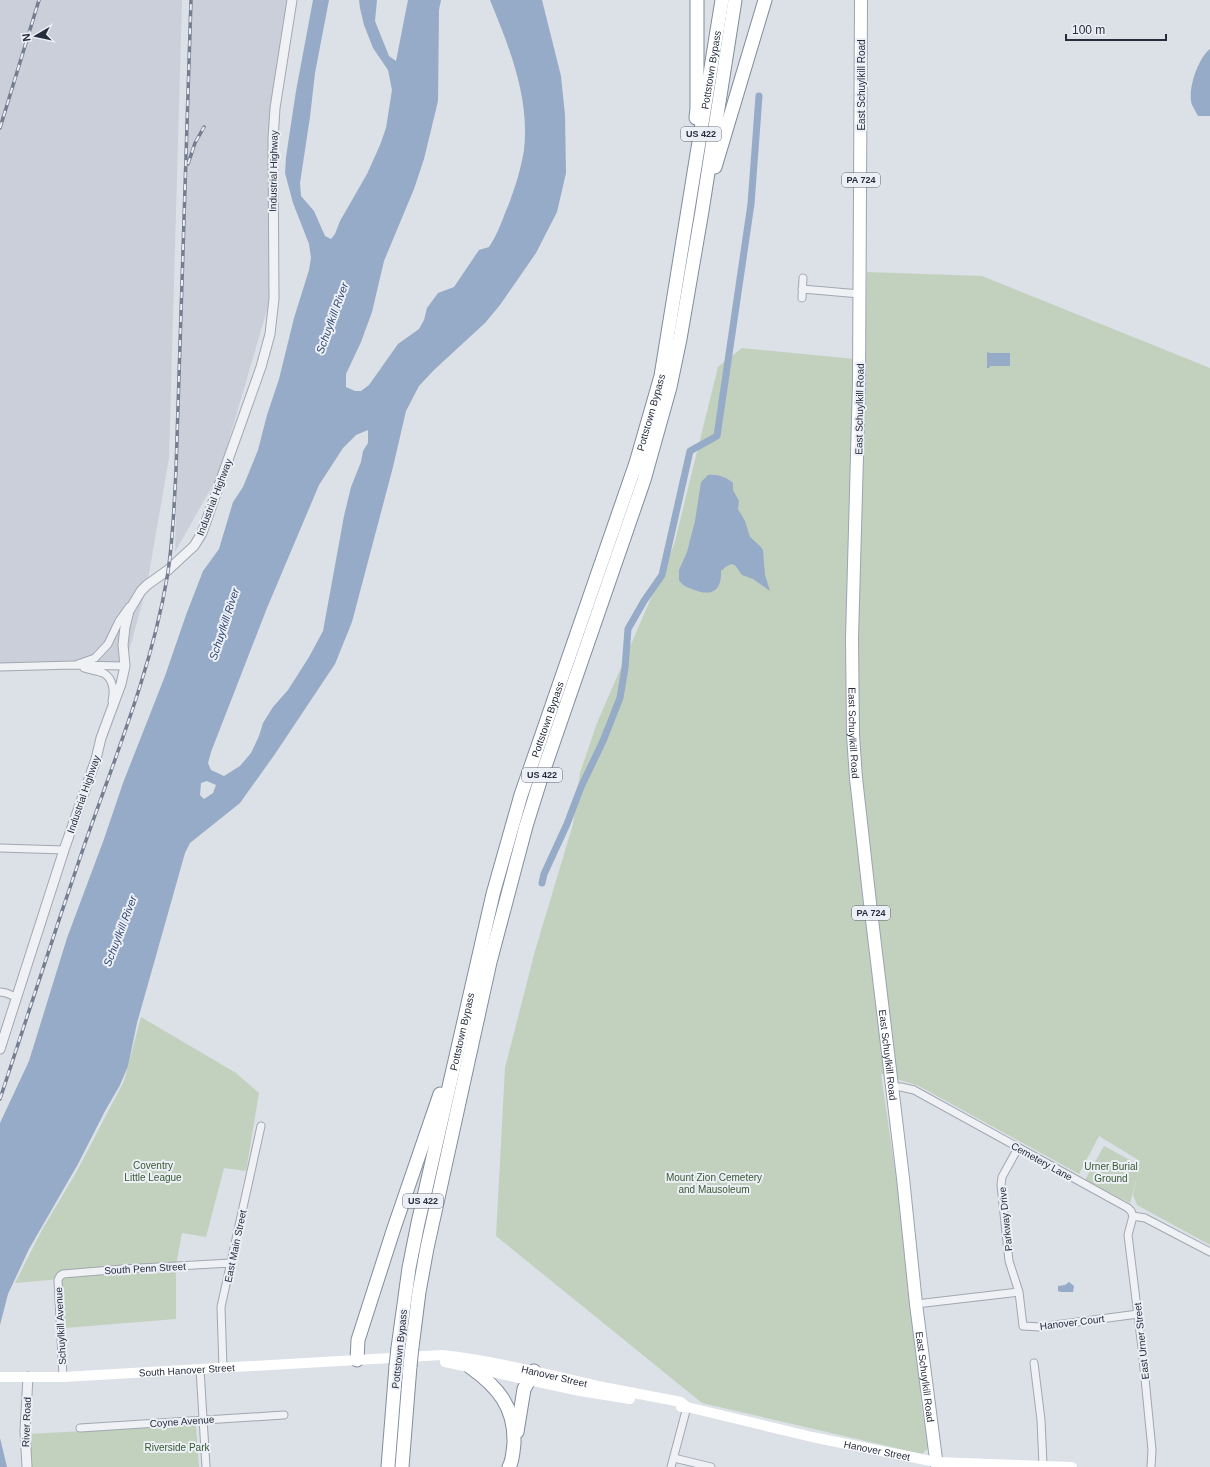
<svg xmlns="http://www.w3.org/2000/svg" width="1210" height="1467" viewBox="0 0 1210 1467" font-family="Helvetica,sans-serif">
<rect width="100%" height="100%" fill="#dce0e7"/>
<!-- built -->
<path fill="#cacfd9" d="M 0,0 L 182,0 L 169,458 L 147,585 L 125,666 L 0,666 Z
M 191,0 L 292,0 L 273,139 L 269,303 L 219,474 L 175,552 Z"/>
<!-- green -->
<path fill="#c1d1bd" d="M 867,272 L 982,276 L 1210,368 L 1210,1245 L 1137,1205 L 1133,1195 L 1137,1177 L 1130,1203 L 1085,1180 L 1104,1146 L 1139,1165 L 1140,1161 L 1099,1136 L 1079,1174 L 919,1086 L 881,1074 L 909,1267 L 922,1411 L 929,1447 L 922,1454 L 702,1403 L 496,1236 L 505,1068 L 535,951 L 573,824 L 580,773 L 597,723 L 674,545 L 718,367 L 742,348 L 865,360 Z
M 141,1017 L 236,1073 L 259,1093 L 246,1171 L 224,1168 L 206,1237 L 182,1233 L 176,1265 L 176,1319 L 65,1328 L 61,1279 L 15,1283 L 42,1230 L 77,1171 L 124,1081 Z
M 196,1425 L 199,1467 L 32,1467 L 28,1434 Z"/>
<!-- water -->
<path fill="#96abc8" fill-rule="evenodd" d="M 313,0 L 329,0 L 315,73 L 310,117 L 300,183 L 301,196 L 314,211 L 325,236 L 331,239 L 335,234 L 340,221 L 367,174 L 380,145 L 386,128 L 392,90 L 388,70 L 373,48 L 364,25 L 360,8 L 359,0 L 377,0 L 375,21 L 389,56 L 396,61 L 408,0 L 441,0 L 439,10 L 438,101 L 424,159 L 414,189 L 384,261 L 372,312 L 361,342 L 346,374 L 346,387 L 355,391 L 361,391 L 369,385 L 398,344 L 419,329 L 424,320 L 427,308 L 438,293 L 454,287 L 479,250 L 489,247 C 498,234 502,220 508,206 C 515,188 521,169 524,150 C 530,97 509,47 490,0 L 542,0 L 561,76 L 565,115 L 566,173 L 557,212 L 536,253 L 500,305 L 485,323 L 434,370 L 419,386 L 406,411 L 393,467 L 352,622 L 335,664 L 275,754 L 240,803 L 190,843 L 185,853 L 137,1023 L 128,1066 L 120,1085 L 105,1111 L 78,1164 L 29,1249 L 8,1294 L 0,1325 L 0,1123 L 29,1061 L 67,938 L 104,839 L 123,783 L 165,676 L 186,615 L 203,571 L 219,549 L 233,502 L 243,487 L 258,450 L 267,415 L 279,379 L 294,318 L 309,270 L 311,258 L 309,244 L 293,203 L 285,173 L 286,157 L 296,91 ZM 368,430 L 368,443 L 363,451 L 361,462 L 351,487 L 344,516 L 323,631 L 309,657 L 288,690 L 273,707 L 263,723 L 259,736 L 251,753 L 240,766 L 224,776 L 211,770 L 208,763 L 211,752 L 267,608 L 319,485 L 343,448 L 356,435 ZM 207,781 L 216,785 L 213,793 L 204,799 L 200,795 L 201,783 Z
M 1210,49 L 1210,116 L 1198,116 C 1196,112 1194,109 1192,105 C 1187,90 1198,58 1210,49 Z
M 987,352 L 990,353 L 1010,353 L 1010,366 L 990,366 L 989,368 L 987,368 Z
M 708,475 C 718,474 726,477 733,483 L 733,490 L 739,501 L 738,509 L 745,521 L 750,537 L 760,546 L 763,550 L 765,575 L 770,591 L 753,579 L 742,575 C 734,563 733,560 721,571 C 722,592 710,597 692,589 C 686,587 682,585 679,580 L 679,570 L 687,552 L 695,521 L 701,482 Z
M 1069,1282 L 1074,1286 L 1073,1292 L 1061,1292 L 1058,1291 L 1058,1286 L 1065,1285 Z
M 0,1438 L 1,1442 L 7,1467 L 0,1467 Z"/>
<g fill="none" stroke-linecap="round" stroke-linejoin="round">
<!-- canal -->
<path stroke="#96abc8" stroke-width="7" d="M 542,883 L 544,874 L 567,824 L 581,787 L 603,741 L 620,698 L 625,668 L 628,629 L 644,601 L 662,575 L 690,451 L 717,436 L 751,204 L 759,96"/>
<defs>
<path id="minor" d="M 802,289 L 860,294
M 802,298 L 803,278
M 78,664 L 95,658 L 108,644 L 119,621 L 129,607
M 0,667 L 74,665 L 125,666
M 84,668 C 90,670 100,671 105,674 C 114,680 114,693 112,701
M 0,848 L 64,850
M 0,992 L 6,993 L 16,997
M 892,1087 L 901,1087 L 914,1090 L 1128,1208 L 1131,1211 L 1133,1216
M 1018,1148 L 1002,1177 L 1001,1185 L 1009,1261 L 1019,1292
M 1133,1216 L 1128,1235 L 1142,1348 L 1152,1450 L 1151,1467
M 1133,1216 L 1145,1218 L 1210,1252
M 916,1304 L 1019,1292 L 1023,1326 L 1040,1327 L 1138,1314
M 1034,1363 L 1041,1420 L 1043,1465
M 223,1368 L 221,1307 L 261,1126
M 200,1369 L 206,1467
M 63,1377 L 58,1280 L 60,1276 L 63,1274 L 123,1269 L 231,1263
M 80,1428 L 284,1415
M 674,1458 L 711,1467
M 671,1467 L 687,1407"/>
<path id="tertiary" d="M 0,1049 L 64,850 L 96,759 L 101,738 L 121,684 L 125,666 L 123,645 L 125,627 L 129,611 L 141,591 L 147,585 L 168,570 L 194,546 L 202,533 L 261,367 L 270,334 L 274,299 L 273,139 L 275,108 L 292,0
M 27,1467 L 25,1431 L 28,1377"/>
<g id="primary">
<path id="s3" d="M 861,0 L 859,383 L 852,638 L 853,735 L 856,778 L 870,903 L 903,1178 L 916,1304 L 937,1467"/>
</g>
<g id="motorway">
<path d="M 696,118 L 697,108 L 697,0"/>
<path d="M 715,167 L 765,0"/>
<path d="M 412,1347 L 419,1292 L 427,1248 L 490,962 L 526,826 L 541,778 L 644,480 L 670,387 L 680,339 L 702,211 L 735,0"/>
<path id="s4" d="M 398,1348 L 409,1268 L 418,1223 L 493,894 L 521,795 L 636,463 L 661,376 L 722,0"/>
<path d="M 357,1360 L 358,1340 L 394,1228 L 440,1094"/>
<path d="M 470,1367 C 498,1387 515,1407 514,1443 C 513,1451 513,1460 509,1467"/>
<path d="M 517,1432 L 524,1389 L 534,1371"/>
<path d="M 388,1467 L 396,1366"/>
<path d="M 402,1467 L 410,1366"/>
</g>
</defs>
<!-- minor casing -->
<use href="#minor" stroke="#a2a7b1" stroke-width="9"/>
<!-- tertiary casing -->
<use href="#tertiary" stroke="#a2a7b1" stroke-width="11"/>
<!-- primary casing -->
<use href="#primary" stroke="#9ba3b3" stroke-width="14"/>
<!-- motorway casing -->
<use href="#motorway" stroke="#838c9e" stroke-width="15"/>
<!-- minor -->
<use href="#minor" stroke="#eff1f5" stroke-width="7"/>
<!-- tertiary -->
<use href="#tertiary" stroke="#eff1f5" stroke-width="9"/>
<!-- secondary -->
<g stroke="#fff" stroke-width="10">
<path d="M 445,1362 L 580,1391 L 630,1399"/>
<path id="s1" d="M 0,1377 L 63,1377 L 442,1355 C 497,1361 549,1375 603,1387 C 629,1392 655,1397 681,1402 L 687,1407"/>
<path id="s2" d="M 681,1407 L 687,1407 L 812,1437 L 936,1462 L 1072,1467"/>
</g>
<!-- primary -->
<use href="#primary" stroke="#fff" stroke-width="12"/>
<!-- motorway -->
<use href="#motorway" stroke="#fff" stroke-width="13"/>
<defs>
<path id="rail" d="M 0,128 L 39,0
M 188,164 L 195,143 L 204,127
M 0,1099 C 27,1016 54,934 82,852 C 113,762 151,672 167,578 C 173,543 174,507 176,470 L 191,0"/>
</defs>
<!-- rail casing -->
<use href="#rail" stroke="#757e91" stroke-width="3.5"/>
<!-- rail -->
<use href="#rail" stroke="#eceff5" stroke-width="2" stroke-dasharray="6" stroke-linecap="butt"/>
<defs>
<path id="motorway-bridge" d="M 396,1366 L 398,1348
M 410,1366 L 412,1347"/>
</defs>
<!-- motorway-bridge casing -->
<use href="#motorway-bridge" stroke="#838c9e" stroke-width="15" stroke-linecap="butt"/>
<!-- motorway-bridge -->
<use href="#motorway-bridge" stroke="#fff" stroke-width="13"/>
</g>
<g text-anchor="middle" stroke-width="4" stroke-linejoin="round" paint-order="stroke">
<!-- shield labels -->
<g fill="#eceff5" stroke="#616775" stroke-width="1">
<rect x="681" y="127" width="40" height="14" rx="3"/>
<rect x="842" y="173" width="38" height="14" rx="3"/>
<rect x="522" y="768" width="40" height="14" rx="3"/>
<rect x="852" y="906" width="38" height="14" rx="3"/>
<rect x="403" y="1194" width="40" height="14" rx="3"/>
</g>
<g font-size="9" font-weight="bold" fill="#262d3e">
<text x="701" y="137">US 422</text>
<text x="861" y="183">PA 724</text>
<text x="542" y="778">US 422</text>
<text x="871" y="916">PA 724</text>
<text x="423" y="1204">US 422</text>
</g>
<!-- street labels -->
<g font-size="10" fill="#262d3e" stroke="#eceff5">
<text dy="4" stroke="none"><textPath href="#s4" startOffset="1319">Pottstown Bypass</textPath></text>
<text transform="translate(861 85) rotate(-90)" y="4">East Schuylkill Road</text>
<text transform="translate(273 171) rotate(-89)" y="4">Industrial Highway</text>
<text transform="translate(859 409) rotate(-89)" y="4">East Schuylkill Road</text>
<text dy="4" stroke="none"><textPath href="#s4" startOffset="971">Pottstown Bypass</textPath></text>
<text transform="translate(214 497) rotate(-69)" y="4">Industrial Highway</text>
<text dy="4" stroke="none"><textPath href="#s4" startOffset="647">Pottstown Bypass</textPath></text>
<text dy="4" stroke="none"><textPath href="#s3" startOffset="733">East Schuylkill Road</textPath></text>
<text transform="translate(83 794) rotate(-71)" y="4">Industrial Highway</text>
<text dy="4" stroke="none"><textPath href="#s4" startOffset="323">Pottstown Bypass</textPath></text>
<text dy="4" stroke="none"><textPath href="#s3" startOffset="1057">East Schuylkill Road</textPath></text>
<text transform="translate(1042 1161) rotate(29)" y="4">Cemetery Lane</text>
<text transform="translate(1005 1219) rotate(-96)" y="4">Parkway Drive</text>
<text transform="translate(235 1246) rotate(-78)" y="4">East Main Street</text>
<text transform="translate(145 1268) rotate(-3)" y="4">South Penn Street</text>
<text transform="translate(1072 1322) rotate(-7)" y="4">Hanover Court</text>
<text transform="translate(60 1326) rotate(-93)" y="4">Schuylkill Avenue</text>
<text transform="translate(1141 1341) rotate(-96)" y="4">East Urner Street</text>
<text transform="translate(399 1349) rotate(-84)" y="4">Pottstown Bypass</text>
<text dy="4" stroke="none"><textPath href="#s1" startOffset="187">South Hanover Street</textPath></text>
<text dy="4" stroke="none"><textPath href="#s1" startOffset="557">Hanover Street</textPath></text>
<text dy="4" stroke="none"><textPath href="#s3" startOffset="1381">East Schuylkill Road</textPath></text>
<text transform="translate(182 1421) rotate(-4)" y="4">Coyne Avenue</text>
<text transform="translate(26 1422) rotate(-88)" y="4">River Road</text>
<text dy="4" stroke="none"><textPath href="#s2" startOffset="201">Hanover Street</textPath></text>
</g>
<!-- park labels -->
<g font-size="10" fill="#375a33" stroke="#eceff5">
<text x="153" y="1169">Coventry<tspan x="153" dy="12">Little League</tspan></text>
<text x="1111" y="1170">Urner Burial<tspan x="1111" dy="12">Ground</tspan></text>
<text x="714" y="1181">Mount Zion Cemetery<tspan x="714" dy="12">and Mausoleum</tspan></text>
<text x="177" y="1451">Riverside Park</text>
</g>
<!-- water labels -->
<g font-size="11" font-style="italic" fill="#2f4872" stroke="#eceff5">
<text transform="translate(332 318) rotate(-70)" y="4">Schuylkill River</text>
<text transform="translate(224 624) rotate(-72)" y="4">Schuylkill River</text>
<text transform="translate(120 931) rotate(-69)" y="4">Schuylkill River</text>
</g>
</g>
<!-- north arrow -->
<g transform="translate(36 36) rotate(261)" stroke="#eceff5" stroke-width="3" paint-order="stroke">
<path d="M0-3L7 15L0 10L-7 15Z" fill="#262d3e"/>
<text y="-6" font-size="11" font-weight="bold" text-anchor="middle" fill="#262d3e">N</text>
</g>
<!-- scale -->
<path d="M1066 34v6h100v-6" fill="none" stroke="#262d3e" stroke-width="2"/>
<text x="1072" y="34" font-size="12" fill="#262d3e" stroke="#eceff5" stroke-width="3" paint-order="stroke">100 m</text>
</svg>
